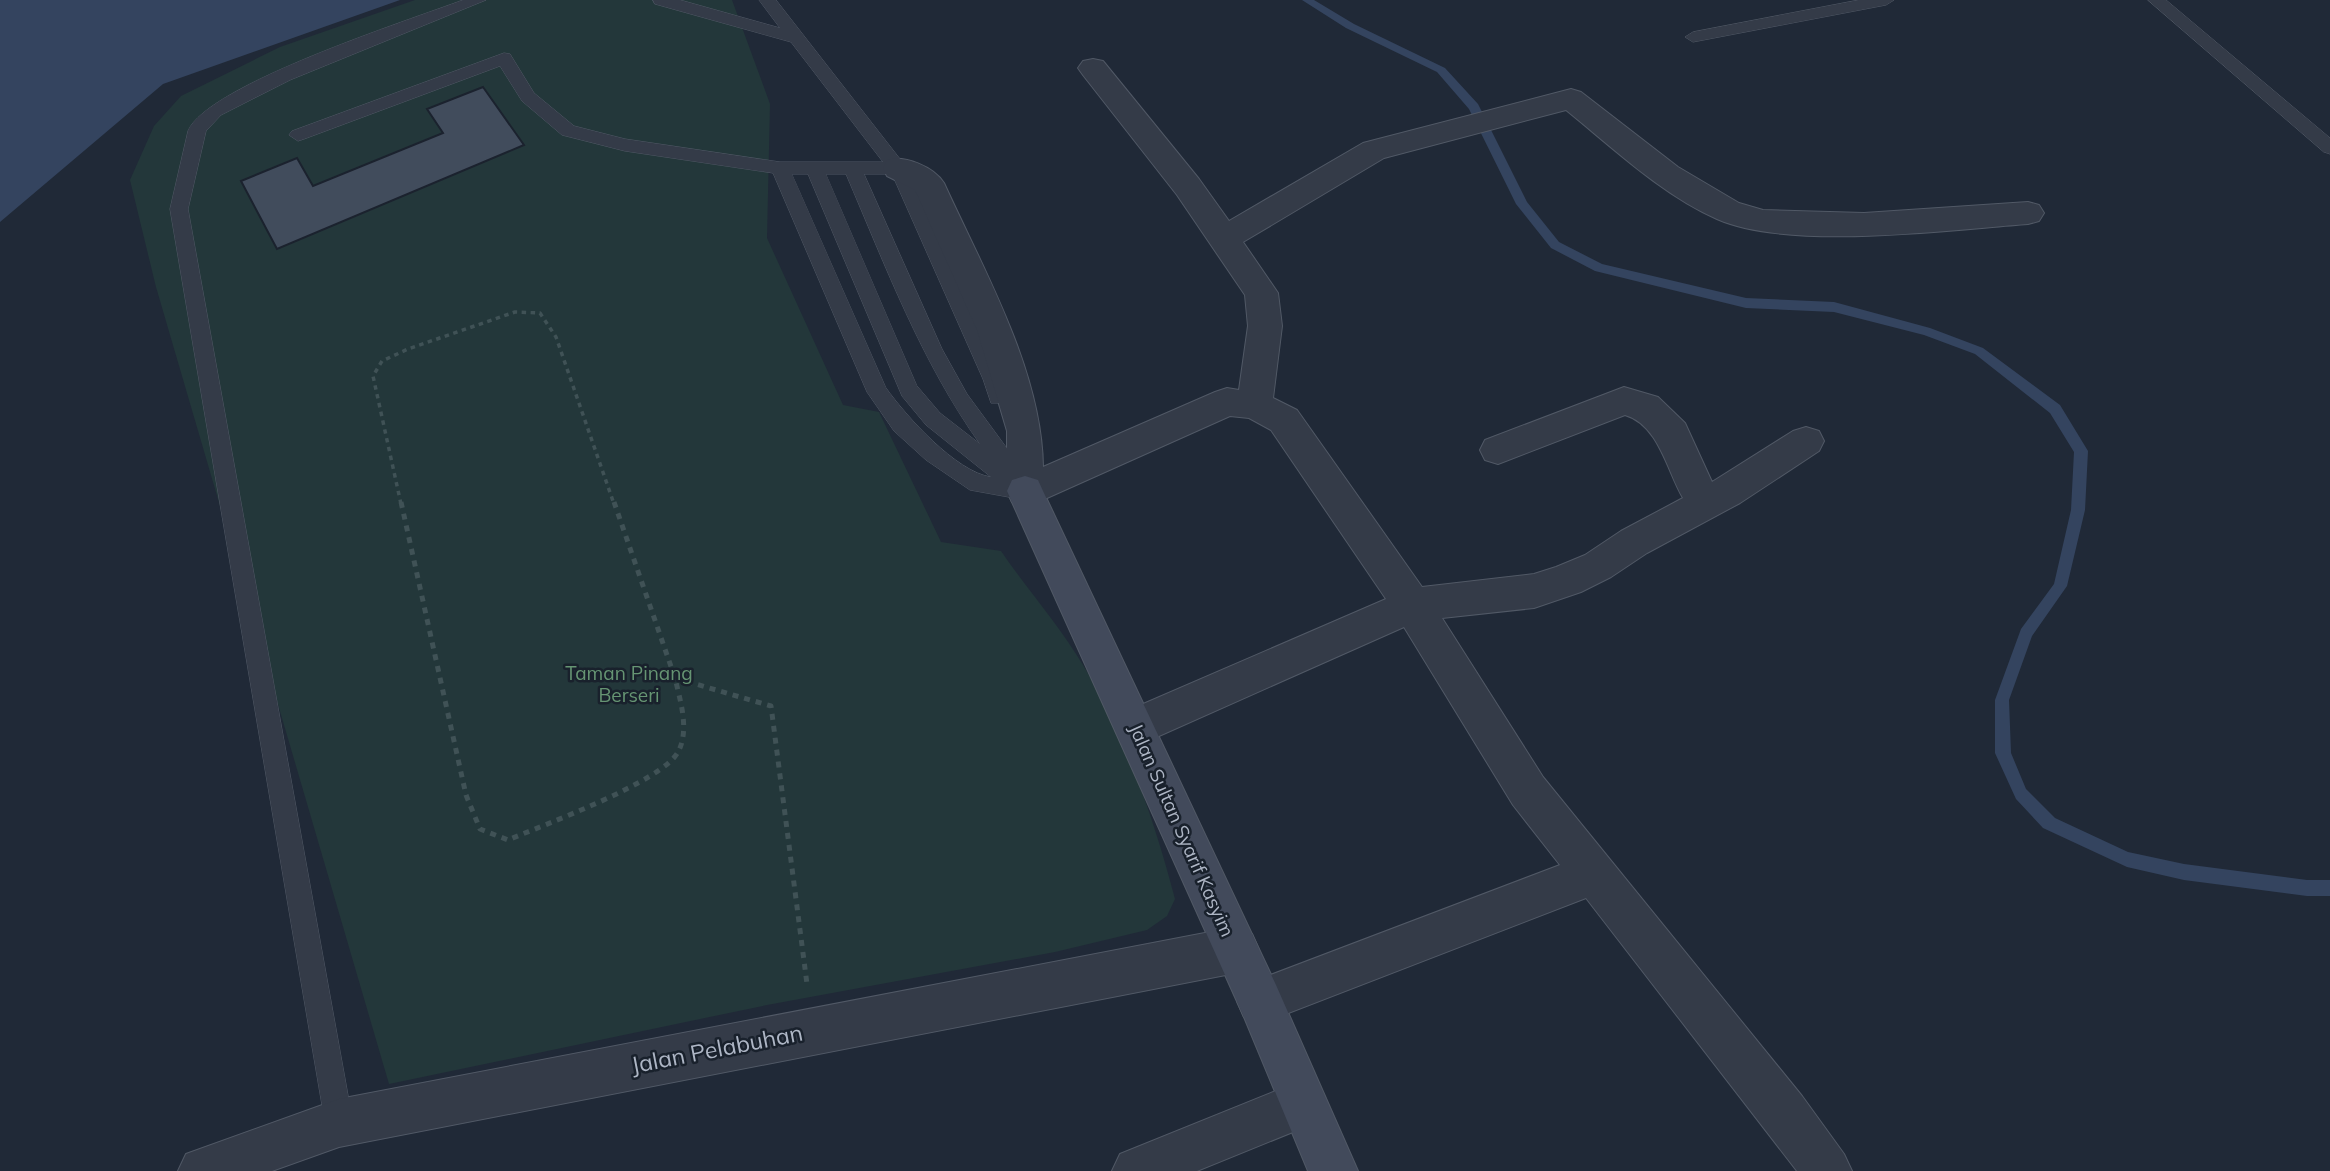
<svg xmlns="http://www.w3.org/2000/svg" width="2330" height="1171" viewBox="0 0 2330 1171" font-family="Mulish,sans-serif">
<rect width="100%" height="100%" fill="#202937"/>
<!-- green -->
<path fill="#23373a" d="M 415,0 L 732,0 L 770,104 L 767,238 L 843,405 L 879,412 L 941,542 L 1001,551 C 1027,589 1059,625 1083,665 C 1126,737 1154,819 1175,899 L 1167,916 L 1147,930 L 1055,952 L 767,1005 L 389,1084 L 156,287 L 130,180 L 154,126 L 181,96 L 280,47 Z"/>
<!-- water -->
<path fill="#34445f" d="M 0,0 L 400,0 L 163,84 L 0,222 Z"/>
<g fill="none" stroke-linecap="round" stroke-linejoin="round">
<!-- stream -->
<path fill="#34445f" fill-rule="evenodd" d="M 1302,0 L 1314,0 L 1354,24 L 1445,68 L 1478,104 L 1527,202 L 1559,242 L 1602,264 L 1746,298 L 1834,302 L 1930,328 L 1983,348 L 2060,405 L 2088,451 L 2085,510 L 2067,586 L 2032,636 L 2009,700 L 2011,753 L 2026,789 L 2055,818 L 2128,852 L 2184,864 L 2307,880 L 2330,880 L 2330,896 L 2307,896 L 2184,880 L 2127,867 L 2043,828 L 2016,799 L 1995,753 L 1995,700 L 2021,629 L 2054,584 L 2071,510 L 2074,452 L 2050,413 L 1975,354 L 1924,335 L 1834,312 L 1746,308 L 1595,271 L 1551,248 L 1516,204 L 1469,109 L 1437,72 L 1346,28 Z"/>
</g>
<!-- building -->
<path fill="#414c5c" stroke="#1b222e" stroke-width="2" d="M 483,87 L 524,145 L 277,249 L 241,181 L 297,158 L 313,186 L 443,133 L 427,109 Z"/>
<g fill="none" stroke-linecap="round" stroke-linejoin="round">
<defs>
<path id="service" d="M 463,0 L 486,0 L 290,80 L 221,115 L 206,131 L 188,209 L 353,1123 L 349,1133 L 339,1137 L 329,1133 L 325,1123 L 170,209 L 188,131 C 207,85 410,20 463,0 Z
M 653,0 L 680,0 L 780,28 L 759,0 L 776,0 L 907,168 L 1003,379 L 1008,397 L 1005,403 L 991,403 L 983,379 L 892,174 L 864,174 L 942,349 L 967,394 L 1017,462 L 1020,468 L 1017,473 L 1036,491 L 1033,497 L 1025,500 L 970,490 L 926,460 L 894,431 L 867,392 L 773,173 L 625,151 L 562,135 L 522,101 L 500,66 L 304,139 L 298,141 L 289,135 L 292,131 L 504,53 L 510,54 L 534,93 L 574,126 L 625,139 L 780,162 L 883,162 L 791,42 L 655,4 ZM 792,174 L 808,174 L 902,396 L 926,425 L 991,477 C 956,472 906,416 886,388 ZM 826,174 L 846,174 C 886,267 921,361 980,444 L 940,413 L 917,386 Z
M 1859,0 L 1894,0 L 1886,5 L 1693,42 L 1685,37 L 1693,32 Z
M 2148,0 L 2166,0 L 2330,138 L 2330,154 L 2324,152 Z"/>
<path id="minor" d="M 1093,59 L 1103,61 L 1199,179 L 1229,221 L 1363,143 L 1571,89 L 1581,92 L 1678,167 L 1739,203 L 1763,210 L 1864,213 L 2028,202 L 2039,205 L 2044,213 L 2039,221 L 2028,224 C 1946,230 1790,251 1717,219 C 1661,194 1613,148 1566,110 L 1384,158 L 1243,242 L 1278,293 L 1282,326 L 1273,398 L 1297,410 L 1422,587 L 1534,574 L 1556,567 L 1585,555 L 1621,531 L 1683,498 C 1667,471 1659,425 1625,415 L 1498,464 L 1485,460 L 1480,450 L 1485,440 L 1624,387 L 1658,397 L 1685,423 L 1712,482 L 1793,431 L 1806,427 L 1819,431 L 1824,441 L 1819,451 L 1740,503 L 1647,553 L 1611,577 L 1581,592 L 1534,608 L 1442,618 L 1543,777 L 1802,1096 L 1844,1154 L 1852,1171 L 1797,1171 L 1586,898 L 1260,1024 L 1244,1017 L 1237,1001 L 1244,985 L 1560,865 L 1513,805 L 1404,627 L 1150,740 L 1135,746 L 1120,740 L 1114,727 L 1120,714 L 1386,599 L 1271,430 L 1249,418 L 1230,416 L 1038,502 L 1025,506 L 1012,502 L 1007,491 L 1007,431 L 977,330 L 915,190 L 887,176 L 883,168 L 887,160 C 905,155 934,167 944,183 C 983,269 1042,371 1043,467 L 1215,392 L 1227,388 L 1239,390 L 1248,326 L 1245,295 L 1177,195 L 1083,75 L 1078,68 L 1083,61 Z
M 1236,927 L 1252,934 L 1259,950 L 1252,966 L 1236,973 L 339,1147 L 272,1171 L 178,1171 L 186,1154 L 339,1099 Z
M 1303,1080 L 1320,1087 L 1327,1104 L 1320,1121 L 1197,1171 L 1112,1171 L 1120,1154 Z"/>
<path id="secondary" d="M 1025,476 L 1038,480 L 1043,491 L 1276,985 L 1358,1171 L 1308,1171 L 1244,1017 L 1007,491 L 1012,480 Z"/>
</defs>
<!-- service casing -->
<use href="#service" stroke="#515966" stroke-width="1"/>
<!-- minor casing -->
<use href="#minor" stroke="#515966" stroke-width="2"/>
<!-- secondary casing -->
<use href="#secondary" stroke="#515966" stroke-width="2"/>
<!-- path-far1 -->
<path stroke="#405256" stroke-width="3.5" stroke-dasharray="4.5 4.5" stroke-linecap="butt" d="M 401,504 L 373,376 L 382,361 L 408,349 L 515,312 L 540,313 L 556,337 L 614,504"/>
<!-- path -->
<path stroke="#405256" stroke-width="5" stroke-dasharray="6 6" stroke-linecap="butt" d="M 401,502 L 466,795 L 480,829 L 508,840 C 543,825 662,782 678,752 C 690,730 680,700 675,678
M 614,502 L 675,678
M 675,678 L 771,706 L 807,984"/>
<!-- service -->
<use href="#service" fill="#343b48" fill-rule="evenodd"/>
<!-- minor -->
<use href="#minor" fill="#343b48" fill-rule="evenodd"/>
<!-- secondary -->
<use href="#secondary" fill="#424a5b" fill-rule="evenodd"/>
</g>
<g text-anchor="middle" stroke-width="5" stroke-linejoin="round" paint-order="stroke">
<!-- park labels -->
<g font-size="19" fill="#669573" stroke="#19212c">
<text x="629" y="680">Taman Pinang<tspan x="629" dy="22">Berseri</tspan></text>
</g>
<!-- street labels -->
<g font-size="19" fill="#aeb6c5" stroke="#19212c">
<text transform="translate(1182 830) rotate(66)" y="7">Jalan Sultan Syarif Kasyim</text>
</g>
<!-- near-street labels -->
<g font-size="23" fill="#aeb6c5" stroke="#19212c">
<text transform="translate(717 1049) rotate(-11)" y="8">Jalan Pelabuhan</text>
</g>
</g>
</svg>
